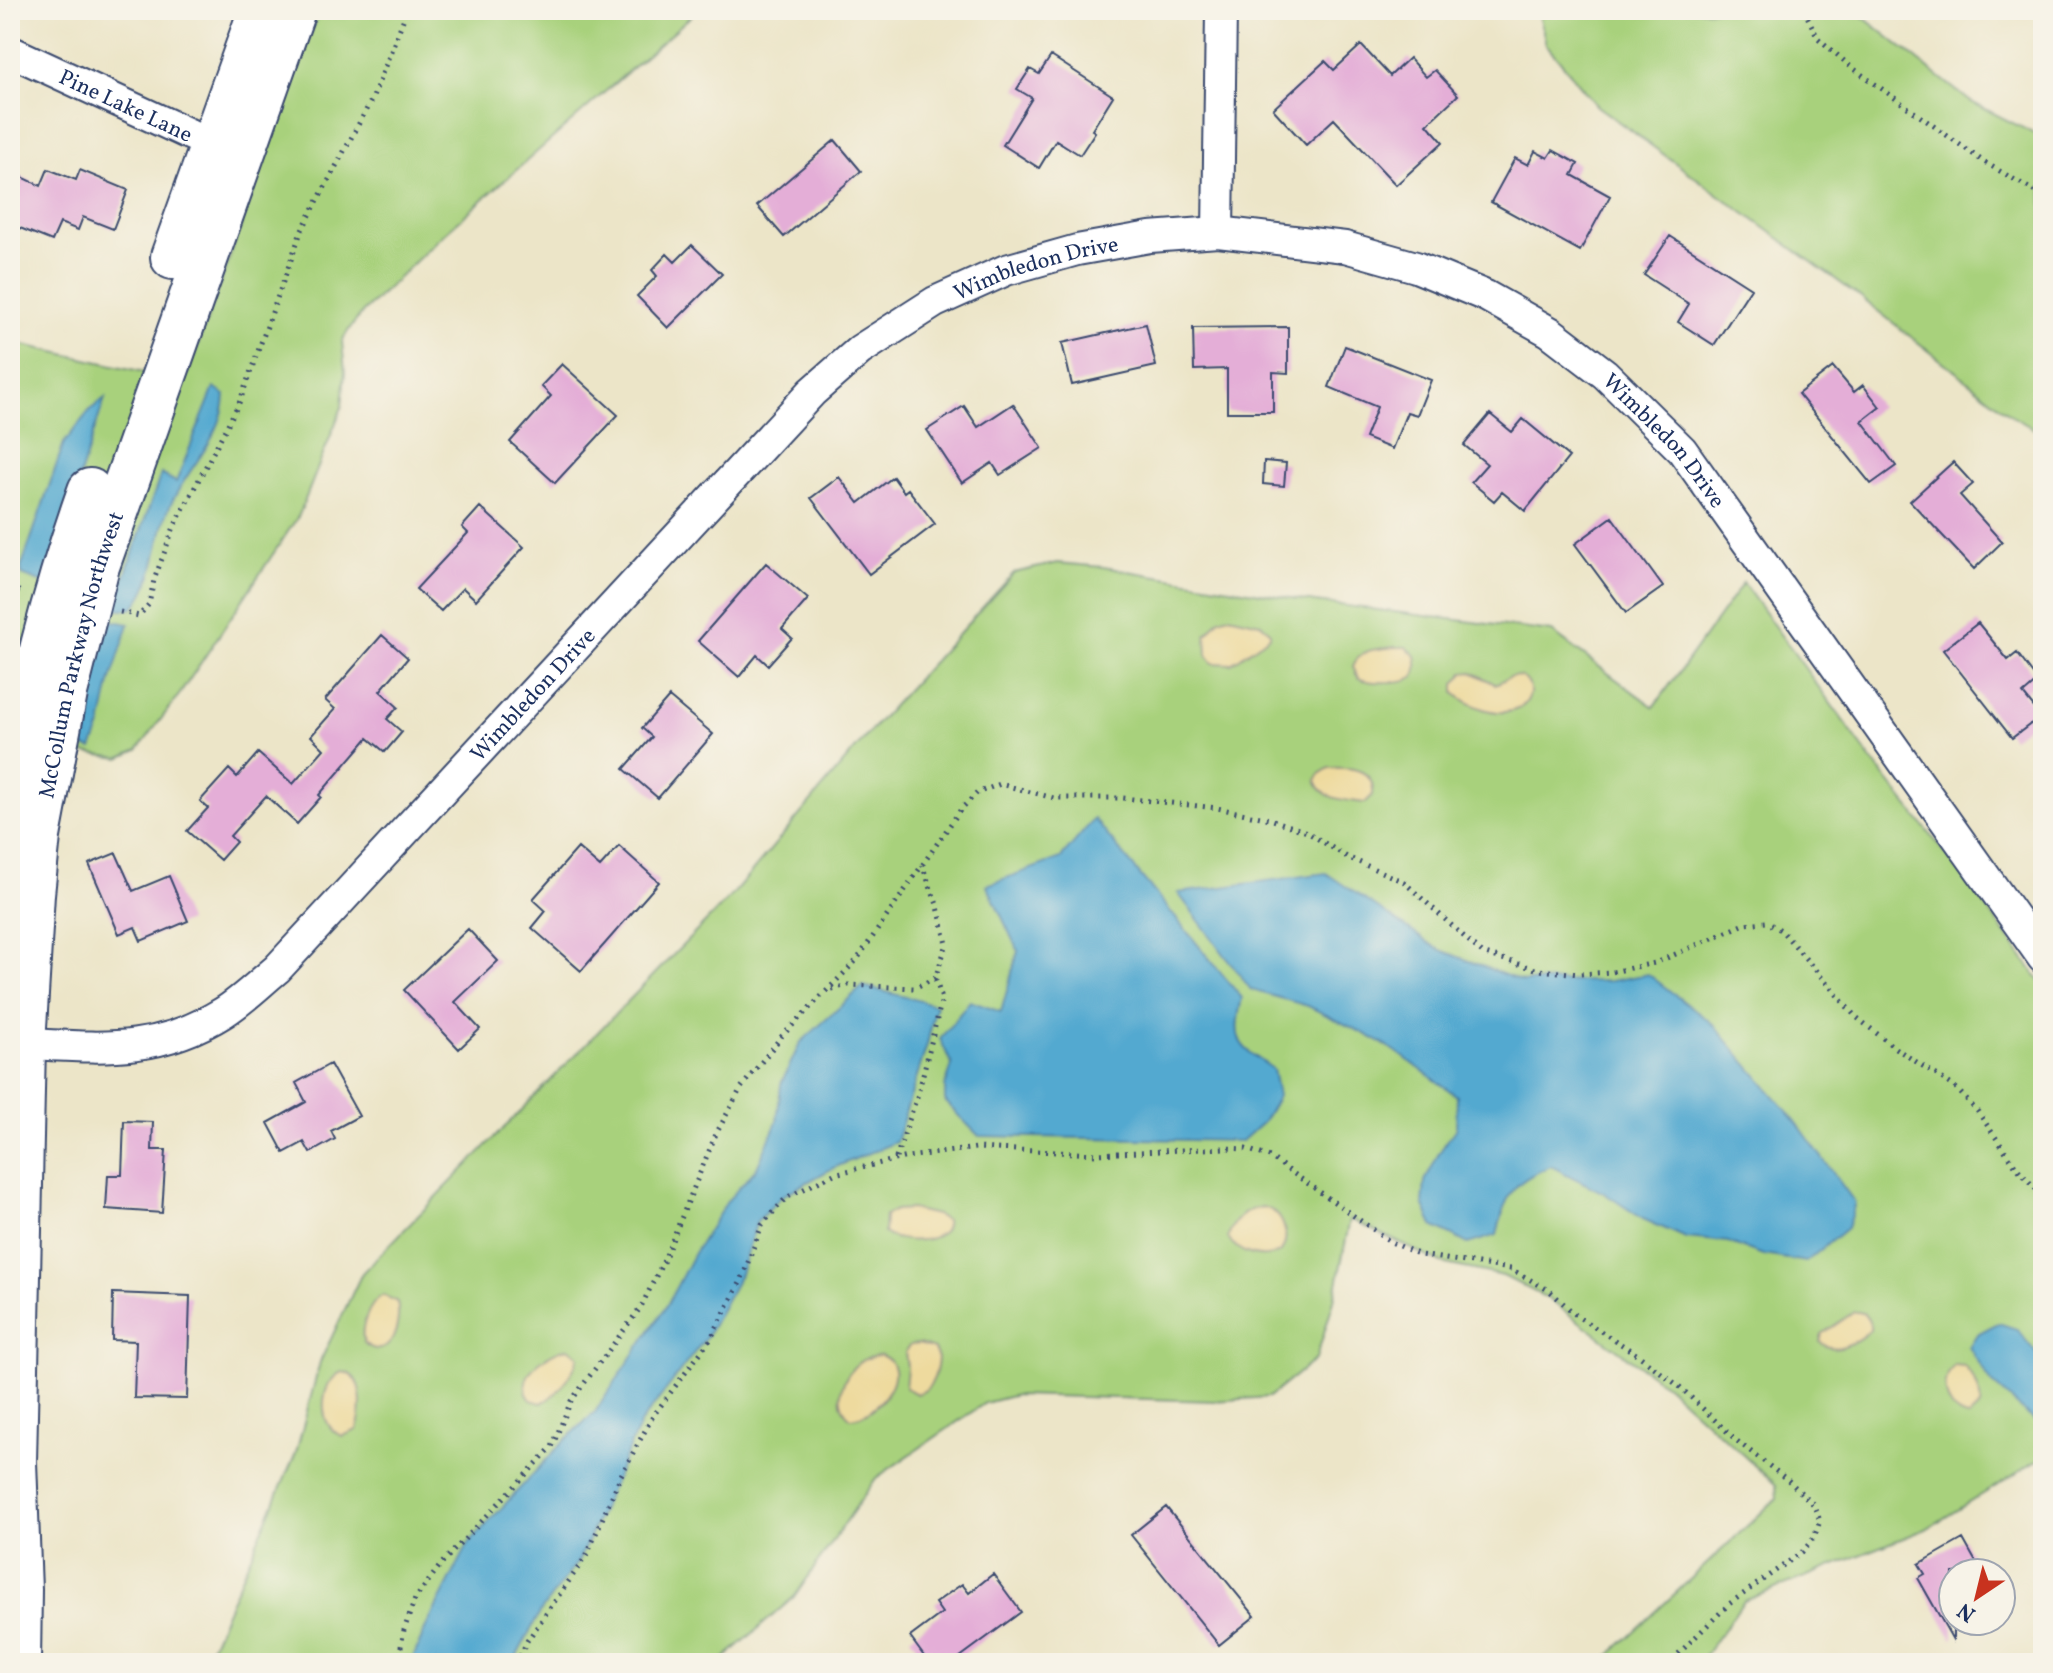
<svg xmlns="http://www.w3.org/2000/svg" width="2053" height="1673" viewBox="0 0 2053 1673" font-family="Vollkorn,serif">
<rect width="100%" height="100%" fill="#f7f3e8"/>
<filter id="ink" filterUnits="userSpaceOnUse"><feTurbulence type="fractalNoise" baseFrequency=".0125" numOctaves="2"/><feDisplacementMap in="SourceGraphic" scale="16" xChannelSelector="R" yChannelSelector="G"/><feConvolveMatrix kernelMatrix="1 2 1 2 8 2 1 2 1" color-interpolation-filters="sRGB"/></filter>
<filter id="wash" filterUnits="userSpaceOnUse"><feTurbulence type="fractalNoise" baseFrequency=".006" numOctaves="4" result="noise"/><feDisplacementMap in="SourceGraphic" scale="32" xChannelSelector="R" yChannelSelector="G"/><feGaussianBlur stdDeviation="1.8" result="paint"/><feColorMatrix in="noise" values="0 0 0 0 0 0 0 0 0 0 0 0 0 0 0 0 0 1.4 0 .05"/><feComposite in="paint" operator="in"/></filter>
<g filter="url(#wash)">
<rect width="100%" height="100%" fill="#ece5c8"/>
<!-- green -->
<path fill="#a8d17c" stroke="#62806d" stroke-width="2" d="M 319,10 L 698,10 L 446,232 L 363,312 L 350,328 L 342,341 L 345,372 L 342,407 L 299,515 L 182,691 L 138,750 L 120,758 L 10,743 L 10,342 L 185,381 Z
M 1538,10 L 1854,10 L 1971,102 L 2043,138 L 2043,434 L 2015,418 L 1860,297 L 1597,106 L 1546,44 Z
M 1057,563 L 1103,567 L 1315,602 L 1552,632 L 1654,707 L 1743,583 L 1871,759 L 1968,882 L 2043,985 L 2043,1457 L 1926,1529 L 1744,1601 L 1699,1663 L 1601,1663 L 1777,1498 L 1776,1485 L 1667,1386 L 1547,1298 L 1503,1276 L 1441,1263 L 1350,1219 L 1334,1300 L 1316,1359 L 1269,1397 L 1214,1401 L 1016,1395 L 985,1403 L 876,1478 L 795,1596 L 719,1663 L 198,1663 L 213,1642 L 296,1453 L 320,1362 L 362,1273 L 734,893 L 879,721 L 1014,573 Z"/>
<!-- sand -->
<path fill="#eeda9e" stroke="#84847e" stroke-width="2" d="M 1229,616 L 1260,623 L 1270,631 L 1270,636 L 1231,664 L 1213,663 L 1207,655 L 1206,635 L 1219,619 Z
M 1397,647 L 1406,647 L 1416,656 C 1417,661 1419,669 1415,675 C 1409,684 1367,684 1359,678 C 1355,674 1355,671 1353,666 C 1361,647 1378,649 1397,647 Z
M 1472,672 L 1495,684 C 1501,682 1507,677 1513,676 C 1541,674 1537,725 1483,709 C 1472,705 1463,701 1455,693 L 1455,684 L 1464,673 Z
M 1329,768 C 1350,767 1375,768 1373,795 L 1365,803 C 1347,800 1322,801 1316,780 L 1321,773 Z
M 1262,1207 C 1283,1211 1291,1235 1281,1252 C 1263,1261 1239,1255 1228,1238 C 1233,1220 1244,1210 1262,1207 Z
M 911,1209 L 936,1215 L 946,1220 C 950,1245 897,1244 884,1233 L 885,1216 L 895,1210 Z
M 383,1295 L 397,1302 C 402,1323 391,1365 364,1343 C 359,1328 369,1303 383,1295 Z
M 1854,1312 L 1863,1312 C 1868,1318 1871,1322 1870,1330 C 1858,1341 1835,1356 1820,1342 L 1822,1334 Z
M 919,1344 L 934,1349 L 938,1358 C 937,1373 933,1390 917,1394 L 905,1388 L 907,1367 L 905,1352 L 910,1345 Z
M 569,1348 L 579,1356 C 574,1372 558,1397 541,1403 L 531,1400 C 512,1376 548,1351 569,1348 Z
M 880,1355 C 915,1367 878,1417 851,1418 C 831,1403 843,1373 861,1361 C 867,1357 874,1356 880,1355 Z
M 1955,1365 L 1964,1366 C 1974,1377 1982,1392 1980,1407 L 1969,1417 C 1945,1415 1938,1380 1955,1365 Z
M 342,1372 C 366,1374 362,1413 357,1430 L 343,1436 C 317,1429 318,1382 342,1372 Z"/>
<!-- water -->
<path fill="#53a9d0" stroke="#376c97" stroke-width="2" d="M 214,388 L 225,395 C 224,439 183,471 168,511 C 156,541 156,586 132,609 L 113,609 L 161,474 L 176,482 Z
M 105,398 L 45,584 L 22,575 L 21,568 L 64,443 L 90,410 Z
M 110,620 L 129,624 L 110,683 L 101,726 L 92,749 L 80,745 L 94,678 Z
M 1094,819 L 1242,998 C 1232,1043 1237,1044 1273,1069 L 1278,1096 L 1263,1122 L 1242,1141 L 979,1136 L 945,1102 L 945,1087 L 952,1065 L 940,1039 L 970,1001 L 1001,1012 L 1018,951 L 987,885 L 1061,858 Z
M 1326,873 L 1438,949 L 1523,982 L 1610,981 L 1648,974 L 1713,1024 L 1795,1120 L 1855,1203 L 1847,1228 L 1806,1262 L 1763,1255 L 1728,1242 L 1686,1238 L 1643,1219 L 1604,1193 L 1551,1166 C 1510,1183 1507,1193 1497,1235 L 1468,1244 L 1433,1226 L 1423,1204 L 1425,1181 L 1439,1153 L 1456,1128 L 1457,1096 L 1394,1050 L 1363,1033 L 1308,1006 L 1251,990 L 1178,893 Z
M 863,986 L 936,1005 L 927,1045 L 896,1142 L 831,1169 L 782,1196 L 757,1221 L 740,1274 L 707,1336 L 640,1424 L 579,1560 L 541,1611 L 513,1663 L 411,1663 L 427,1625 L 469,1543 L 562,1443 L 595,1412 L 667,1305 L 694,1253 L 728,1200 L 757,1168 L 777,1122 L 781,1084 L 800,1043 Z
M 1998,1323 L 2017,1329 L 2043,1362 L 2043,1428 L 1992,1383 L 1969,1347 L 1977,1334 Z"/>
<g id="blocks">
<!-- building -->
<path fill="#e4aed7" d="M 1361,45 L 1390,76 L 1409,58 L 1426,77 L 1435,70 L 1458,95 L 1427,124 L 1443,142 L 1396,185 L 1334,119 L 1306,145 L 1273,109 L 1325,61 L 1334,70 Z
M 1051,56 L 1113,96 L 1092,130 L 1095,132 L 1080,155 L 1056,140 L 1039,168 L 1003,145 L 1032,98 L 1017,89 L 1030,69 L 1039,74 Z
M 835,140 L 861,171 L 784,237 L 757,206 Z
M 1553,150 L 1578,164 L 1572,175 L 1610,196 L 1580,251 L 1491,202 L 1515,158 L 1528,165 L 1535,151 L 1548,158 Z
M 48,169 L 76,180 L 80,170 L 128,190 L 113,229 L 83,217 L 78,230 L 60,223 L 52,241 L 10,224 L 10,171 L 41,186 Z
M 1670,236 L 1751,288 L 1714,345 L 1678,322 L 1689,304 L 1644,275 Z
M 692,245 L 722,274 L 668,328 L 637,296 L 657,276 L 652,270 L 667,254 L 675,262 Z
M 1146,324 L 1156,366 L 1072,385 L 1062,343 Z
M 1288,327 L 1288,373 L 1273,372 L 1273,412 L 1227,412 L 1227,369 L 1194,370 L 1193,328 Z
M 1345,346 L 1431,380 L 1417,415 L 1407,412 L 1392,449 L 1365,438 L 1377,407 L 1329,387 Z
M 562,364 L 618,415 L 555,483 L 510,442 L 551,396 L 541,386 Z
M 1833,367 L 1854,392 L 1863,385 L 1880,407 L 1862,421 L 1896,466 L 1871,484 L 1798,394 Z
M 1013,404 L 1042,448 L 1000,475 L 992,463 L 962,483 L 927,430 L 964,406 L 978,427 Z
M 1490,414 L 1512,432 L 1523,419 L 1569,457 L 1525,511 L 1502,492 L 1494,501 L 1471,482 L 1487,464 L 1464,445 Z
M 1264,461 L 1286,463 L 1284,486 L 1263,484 Z
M 1953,462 L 1973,484 L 1960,495 L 2002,542 L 1974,569 L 1910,501 Z
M 839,477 L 859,503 L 893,477 L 904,492 L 908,489 L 935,524 L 869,574 L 811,498 Z
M 480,507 L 524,547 L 476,600 L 463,588 L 441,611 L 416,589 L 468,533 L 462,527 Z
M 1612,517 L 1663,587 L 1626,613 L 1575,544 Z
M 766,563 L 808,599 L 782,629 L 792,638 L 768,665 L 757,655 L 739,677 L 698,641 Z
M 1978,623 L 2008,660 L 2017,653 L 2038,681 L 2023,694 L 2041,716 L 2012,738 L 1943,650 Z
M 382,635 L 408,658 L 380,691 L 398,707 L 387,719 L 402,732 L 385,752 L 368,738 L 319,795 L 321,797 L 297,824 L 266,796 L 230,836 L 236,842 L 220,860 L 187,831 L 208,808 L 200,801 L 229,769 L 237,777 L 258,753 L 293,784 L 324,749 L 311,736 L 335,709 L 325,700 Z
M 669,697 L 713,734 L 658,798 L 624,769 L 652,737 L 642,728 Z
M 619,846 L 659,882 L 581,971 L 532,928 L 546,911 L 533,899 L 578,848 L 600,867 Z
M 116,853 L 133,891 L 169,876 L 188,921 L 141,941 L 135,927 L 119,934 L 89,864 Z
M 468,929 L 498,961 L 455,1002 L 480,1029 L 459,1049 L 404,990 Z
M 330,1064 L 359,1116 L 331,1131 L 335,1139 L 310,1153 L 304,1142 L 284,1153 L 268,1123 L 306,1102 L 296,1083 Z
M 124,1121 L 153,1122 L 152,1150 L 166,1150 L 162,1213 L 106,1209 L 108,1175 L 122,1175 Z
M 113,1293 L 190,1296 L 187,1399 L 134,1398 L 136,1341 L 112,1340 Z
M 1166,1507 L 1255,1616 L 1219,1645 L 1131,1535 Z
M 1963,1539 L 1982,1573 L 1953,1573 L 1953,1640 L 1918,1578 L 1925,1574 L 1919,1564 Z
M 993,1574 L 1021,1612 L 952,1663 L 929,1663 L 910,1637 L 942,1613 L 935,1603 L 962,1584 L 969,1593 Z"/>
</g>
</g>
<g filter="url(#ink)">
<use href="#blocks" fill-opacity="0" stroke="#3a4a6e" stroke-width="2"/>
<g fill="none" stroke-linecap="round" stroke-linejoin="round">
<defs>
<g id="street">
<path id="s1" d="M 10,51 L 228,152"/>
<path d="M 1218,232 L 1221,10"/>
<path id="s2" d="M 10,1043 C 91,1046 151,1058 224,1012 C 243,1000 260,983 277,969 L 812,392 L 860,350 L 935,302 L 1006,270 L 1077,250 L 1150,237 L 1218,232 L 1345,247 L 1416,267 L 1486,296 L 1550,332 L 1605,374 L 1682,450 L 2043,958"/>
</g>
<g id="secondary">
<path d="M 173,257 L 259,16"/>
<path d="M 10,815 C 25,704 53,596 90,491"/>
<path id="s3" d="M 18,1663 L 19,1590 L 14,1462 L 23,1044 L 32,894 L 38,836 L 65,693 L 97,566 L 293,10"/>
</g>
</defs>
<!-- street casing -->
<use href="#street" stroke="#3a4a6e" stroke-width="34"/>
<!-- secondary casing -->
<use href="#secondary" stroke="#3a4a6e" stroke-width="48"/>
<!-- path -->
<path stroke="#3a4a6e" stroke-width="5" stroke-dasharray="2 6" stroke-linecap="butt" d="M 1804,10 L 1818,38 L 1850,66 L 1984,162 L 2043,196
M 10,590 L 25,592
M 120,612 L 139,616 L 149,604 L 154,580 L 174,527 L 240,401 L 301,232 L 373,97 L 407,10
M 832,989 L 848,985 L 914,988 L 935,978 L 947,944 L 938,907 L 922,865
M 896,1158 L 918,1094 L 942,999 L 935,978
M 398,1663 L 404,1630 L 415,1599 L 442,1563 L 552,1447 L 571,1401 L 641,1307 L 664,1260 L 716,1134 L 741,1088 L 781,1037 L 856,961 L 961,809 L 977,793 L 1000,784 L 1054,798 L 1123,798 L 1217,808 L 1270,819 L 1307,832 L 1347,857 L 1404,882 L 1482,953 L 1539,970 L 1579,974 L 1612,972 L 1655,963 L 1745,924 L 1766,922 L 1781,930 L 1855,1016 L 1895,1048 L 1955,1087 L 1978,1112 L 2017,1168 L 2043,1197
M 517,1663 L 527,1641 L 587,1555 L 620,1477 L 653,1416 L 710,1340 L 741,1281 L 762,1225 L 786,1198 L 834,1174 L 907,1157 L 976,1148 L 1096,1154 L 1224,1148 L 1246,1149 L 1270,1157 L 1391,1242 L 1420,1255 L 1511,1269 L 1550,1291 L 1577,1316 L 1638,1355 L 1680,1387 L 1737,1441 L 1789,1481 L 1815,1506 L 1820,1521 L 1814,1538 L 1802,1552 L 1729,1604 L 1669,1663"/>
<!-- street -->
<use href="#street" stroke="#fff" stroke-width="30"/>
<!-- secondary -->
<use href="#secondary" stroke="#fff" stroke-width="44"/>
</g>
</g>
<g text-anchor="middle" stroke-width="6" stroke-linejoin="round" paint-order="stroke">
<!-- street labels -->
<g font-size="22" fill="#1b2f5e" stroke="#f7f3e8">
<text dy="8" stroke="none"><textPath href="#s1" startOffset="128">Pine Lake Lane</textPath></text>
<text dy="8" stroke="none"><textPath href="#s2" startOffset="1336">Wimbledon Drive</textPath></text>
<text dy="8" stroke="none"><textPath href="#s2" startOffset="2032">Wimbledon Drive</textPath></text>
<text dy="8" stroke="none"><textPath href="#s3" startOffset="1014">McCollum Parkway Northwest</textPath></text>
<text dy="8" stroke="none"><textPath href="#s2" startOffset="664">Wimbledon Drive</textPath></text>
</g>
</g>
<!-- margin -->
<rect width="2053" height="1673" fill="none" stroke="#f7f3e8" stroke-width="40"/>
<!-- north arrow -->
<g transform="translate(1977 1597) rotate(215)"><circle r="38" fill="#f7f3e8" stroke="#9fa5b1" stroke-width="2"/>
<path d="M0-6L14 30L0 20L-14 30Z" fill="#c8321e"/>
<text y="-12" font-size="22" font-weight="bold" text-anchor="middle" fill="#1b2f5e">N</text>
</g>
</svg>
